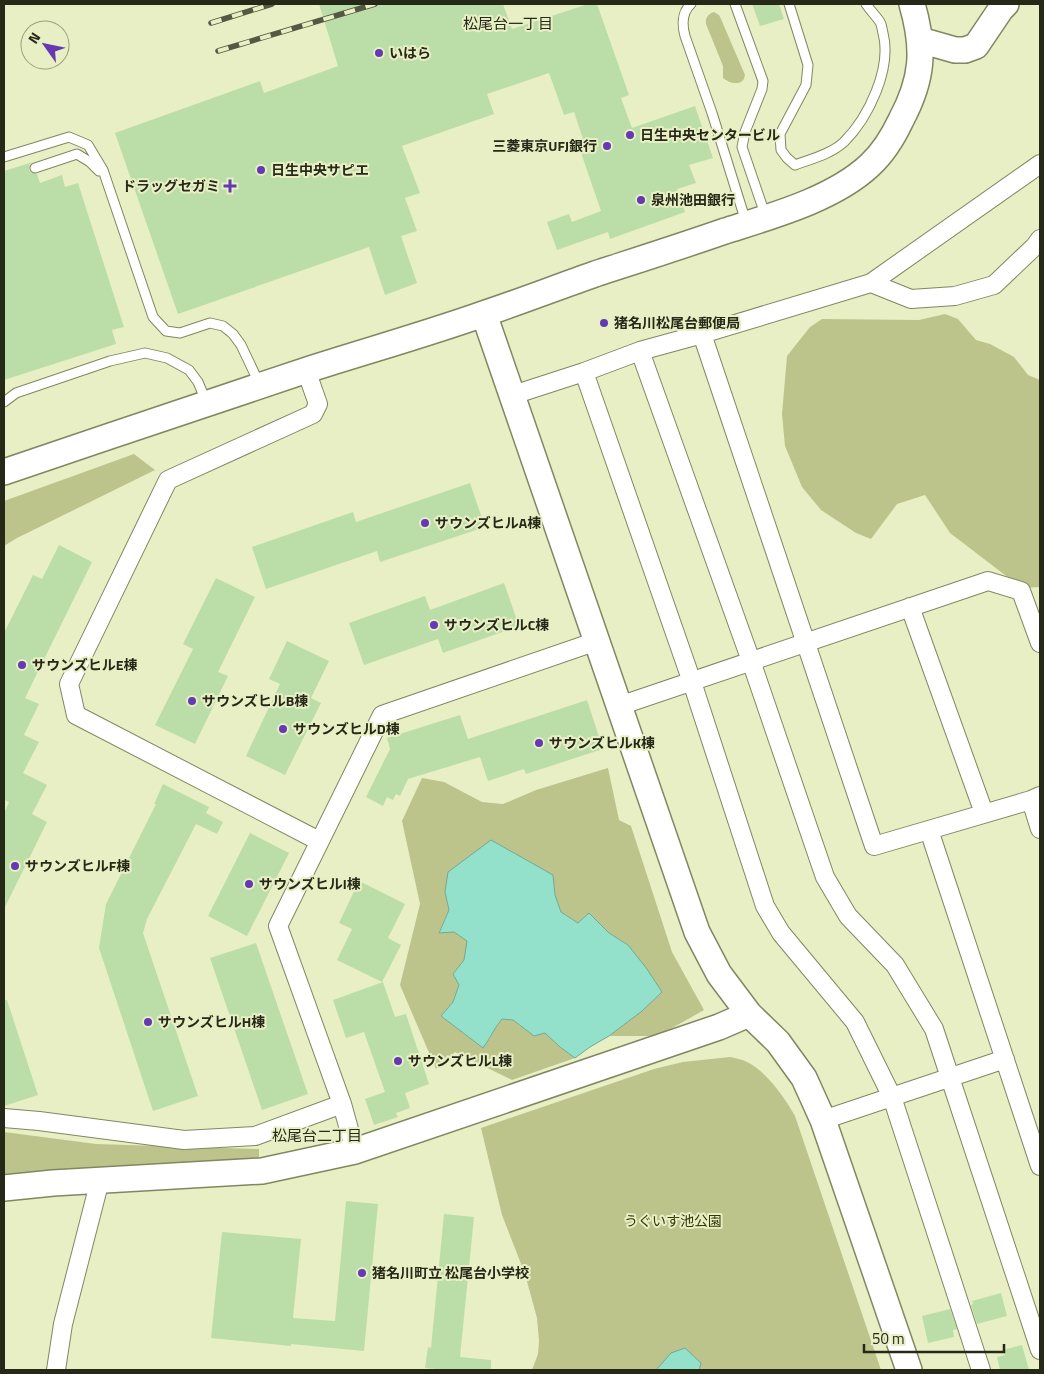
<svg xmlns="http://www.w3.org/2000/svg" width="1044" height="1374" viewBox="0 0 1044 1374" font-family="'Titillium Web','Noto Sans JP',sans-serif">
<rect width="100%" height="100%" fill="#e8efc4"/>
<!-- green -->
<path fill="#bcc48c" d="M 714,12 L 719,15 L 721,19 L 745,75 L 744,79 C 739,86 729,83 723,78 L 723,66 L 706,24 C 705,18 708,14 714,12 Z
M 945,314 L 958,319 L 976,340 L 990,344 L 1014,357 L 1028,375 L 1040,380 L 1040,587 L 1022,588 L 950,533 L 925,495 L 897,504 L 871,539 L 856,533 L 821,510 L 802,487 L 785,446 L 782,414 L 787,356 L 810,327 L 822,319 L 919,320 Z
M 134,454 L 155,470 L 17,538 L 4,546 L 4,501 Z
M 608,768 L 619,820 L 631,826 L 672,952 L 704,1010 L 658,1036 L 609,1036 L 642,1011 L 662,992 L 628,945 L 609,933 L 589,913 L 578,923 L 561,912 L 555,895 L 553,875 L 445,892 L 449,910 L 439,932 L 454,932 L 468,941 L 464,960 L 453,974 L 459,985 L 453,1002 L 441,1016 L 489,1040 L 493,1031 L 502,1019 L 513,1020 L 520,1026 L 545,1033 L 560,1047 L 575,1058 L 512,1080 L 455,1052 L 436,1069 L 400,985 L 420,904 L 402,821 L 422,778 L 444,782 L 482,802 L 503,804 L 536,790 Z
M 730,1057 C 735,1058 740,1059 745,1061 C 766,1070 785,1098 795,1116 L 881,1370 L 532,1370 L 538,1354 L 539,1341 L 537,1318 L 525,1274 L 502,1215 L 481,1128 L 654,1069 L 683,1062 Z
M 4,1132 L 96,1144 L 259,1149 L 259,1159 L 4,1180 Z"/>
<!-- water -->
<path fill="#93e0cb" stroke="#72a995" d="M 491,840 L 553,875 L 555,895 L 561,912 L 578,923 L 589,913 L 609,933 L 628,945 L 647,969 L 662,992 L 642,1011 L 609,1036 L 590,1047 L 575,1058 L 560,1047 L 545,1033 L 534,1036 L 513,1020 L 502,1019 C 494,1028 490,1039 483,1048 L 441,1016 L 453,1002 L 459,985 L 453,974 L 464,960 L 467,941 L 454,932 L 439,933 L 449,910 L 445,892 L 448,872 Z
M 685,1348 L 701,1363 L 699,1370 L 656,1370 L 671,1353 Z"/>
<!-- building -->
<path fill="#bbdea8" d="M 319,4 L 503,4 L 512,29 L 588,4 L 597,4 L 629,95 L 621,98 L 632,128 L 695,106 L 713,158 L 689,165 L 696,183 L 677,189 L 685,212 L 610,239 L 608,232 L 557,250 L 547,222 L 569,214 L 572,222 L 601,211 L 578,144 L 584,142 L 574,112 L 564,115 L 549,73 L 487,94 L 494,114 L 402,146 L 420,193 L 405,198 L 417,231 L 401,236 L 417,283 L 385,295 L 369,247 L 178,314 L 115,133 L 260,81 L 264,93 L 338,66 Z
M 752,4 L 779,4 L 784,19 L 760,26 Z
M 33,162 L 30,164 L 29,170 L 31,173 L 37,174 L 40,183 L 62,175 L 65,187 L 78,183 L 124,327 L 112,330 L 116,344 L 4,380 L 4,171 Z
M 470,483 L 485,527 L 380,562 L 377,551 L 266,589 L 252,547 L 353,512 L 356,522 Z
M 59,545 L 92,562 L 25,698 L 39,704 L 24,735 L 39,742 L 23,773 L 47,785 L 32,814 L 47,822 L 4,909 L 4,813 L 9,802 L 4,800 L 4,633 L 33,575 L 42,579 Z
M 216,578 L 255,597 L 218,672 L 228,676 L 195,744 L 155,725 L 193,649 L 183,644 Z
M 504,583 L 519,626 L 443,653 L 438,639 L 364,665 L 349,623 L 425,596 L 430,610 Z
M 287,641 L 329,661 L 311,698 L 321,703 L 285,775 L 246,756 L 280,684 L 269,679 Z
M 587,700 L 603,749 L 526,774 L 524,769 L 488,781 L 480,757 L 408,779 L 400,796 L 396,794 L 393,800 L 387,797 L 383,806 L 366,797 L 390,749 L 387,738 L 460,715 L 468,739 Z
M 163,784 L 209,807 L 206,813 L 223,822 L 217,834 L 196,824 L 147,919 L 143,933 L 198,1096 L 153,1111 L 99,948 L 106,904 L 156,804 L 154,804 Z
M 250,833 L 289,853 L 247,936 L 208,916 Z
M 359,881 L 405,904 L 388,938 L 401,945 L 382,982 L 337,960 L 352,929 L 339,923 Z
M 256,943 L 308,1094 L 262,1110 L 210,958 Z
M 383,982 L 395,1017 L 406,1014 L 429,1084 L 405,1093 L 410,1108 L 396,1113 L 398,1117 L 374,1125 L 365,1099 L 385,1092 L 364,1032 L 346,1038 L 333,1000 Z
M 4,1000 L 7,1000 L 38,1095 L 4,1106 Z
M 346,1201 L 378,1204 L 364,1351 L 291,1344 L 291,1346 L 211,1338 L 222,1232 L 301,1239 L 293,1318 L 335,1321 Z
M 444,1214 L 474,1217 L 460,1357 L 491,1360 L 491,1370 L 446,1370 L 425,1368 L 428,1347 L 431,1348 Z
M 1001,1293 L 1007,1316 L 977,1324 L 971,1305 L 973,1304 L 972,1301 Z
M 950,1309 L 957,1329 L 953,1330 L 954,1337 L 928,1343 L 922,1316 Z
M 1022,1345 L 1029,1370 L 1000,1370 L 997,1357 L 1005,1355 L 1003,1350 Z"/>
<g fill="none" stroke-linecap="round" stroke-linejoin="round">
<defs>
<path id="lane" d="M 691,4 C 682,12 682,25 685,36 L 712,113 L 746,222
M 735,4 L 763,81 L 762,89 L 745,132 L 742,147 L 766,217
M 789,4 L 808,65 L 806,85 L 780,134 L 781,150 L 787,158 L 795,165 C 811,159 831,154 844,142 C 869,117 892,68 883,33 C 882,30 882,25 880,22 C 876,16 870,10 866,4
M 4,157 L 69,137 L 88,145 L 103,170 L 153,317 L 166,331 L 180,333 L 210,323 L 223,326 L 233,334 L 241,345 L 260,385
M 35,168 L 77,154 L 90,162 L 99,171
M 4,402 L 16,393 L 110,361 L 145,353 L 167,358 L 189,370 L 198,382 L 206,401"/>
<path id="street" d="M 871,283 L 911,299 L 955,296 L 994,285 L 1035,246 L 1040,239
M 702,334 L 874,846 L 1031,800
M 640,351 L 751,661 L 825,877 L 848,916 L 895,965 L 934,1029 L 1040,1350
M 306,370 L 318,404 L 313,414 L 168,480 L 69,684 L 76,715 L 319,841
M 584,372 L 692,682 L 765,906 L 781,933 L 855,1022 L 892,1097 L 981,1370
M 513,395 L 584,372 L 640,351 L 702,334 L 871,283 L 1040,164
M 910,607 L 984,813
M 619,706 L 988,581 L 1021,591 L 1040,643
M 1040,796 L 1031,800 L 1040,829
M 929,830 L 1040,1166
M 4,1118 L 39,1121 L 184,1140 L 255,1136 L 342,1104
M 823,1120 L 1005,1059
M 355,1151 L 342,1104 L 278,926 L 382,715 L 597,641
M 56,1370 L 63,1324 L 100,1180"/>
<path id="secondary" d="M 920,40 L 955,50 L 965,50 L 976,46 L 1001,9 L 1006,4
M 484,314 L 697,932 L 719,974 L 749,1014 L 778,1042 L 804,1078 L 823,1120 L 909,1370
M 4,472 C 105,438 206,403 307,370 C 366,351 427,334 486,313 C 522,301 558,287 595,274 C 638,260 682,246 725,231 C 772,216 834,199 870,165 C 883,153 893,137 901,120 C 923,79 925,49 912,4
M 4,1188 L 53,1183 L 262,1171 L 355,1151 L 719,1027 L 749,1014"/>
</defs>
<!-- lane casing -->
<use href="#lane" stroke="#818760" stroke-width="11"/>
<!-- street casing -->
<use href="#street" stroke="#818760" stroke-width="20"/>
<!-- secondary casing -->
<use href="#secondary" stroke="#818760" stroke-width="28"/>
<!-- lane -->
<use href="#lane" stroke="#fff" stroke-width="9"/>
<!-- street -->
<use href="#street" stroke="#fff" stroke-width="18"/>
<!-- secondary -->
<use href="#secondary" stroke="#fff" stroke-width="25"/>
<defs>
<path id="rail" d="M 211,23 L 272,4
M 218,51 L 375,4"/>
</defs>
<!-- rail casing -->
<use href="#rail" stroke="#555842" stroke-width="5.5"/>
<!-- rail -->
<use href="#rail" stroke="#e8efc4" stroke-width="4" stroke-dasharray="11" stroke-linecap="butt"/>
</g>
<!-- markers -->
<g fill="#6439b1" stroke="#e8efc4" stroke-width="2">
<circle cx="379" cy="53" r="5"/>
<circle cx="630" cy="135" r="5"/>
<circle cx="607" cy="146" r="5"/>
<circle cx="261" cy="170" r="5"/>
<path d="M227.5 178.5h5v5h5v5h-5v5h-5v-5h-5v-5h5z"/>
<circle cx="641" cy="200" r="5"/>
<circle cx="604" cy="323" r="5"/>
<circle cx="425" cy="523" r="5"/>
<circle cx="434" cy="625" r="5"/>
<circle cx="22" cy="665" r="5"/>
<circle cx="192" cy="701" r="5"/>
<circle cx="283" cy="729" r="5"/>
<circle cx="539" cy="743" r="5"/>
<circle cx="15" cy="866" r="5"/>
<circle cx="249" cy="884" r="5"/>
<circle cx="148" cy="1022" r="5"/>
<circle cx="398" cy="1061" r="5"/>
<circle cx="362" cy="1273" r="5"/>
</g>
<g text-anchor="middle" stroke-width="4" stroke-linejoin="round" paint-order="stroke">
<!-- poi labels -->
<g font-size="14" font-weight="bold" fill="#262818" stroke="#e8efc4" text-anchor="start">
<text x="389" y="58">いはら</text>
<text x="640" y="140">日生中央センタービル</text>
<text x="597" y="151" text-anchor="end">三菱東京UFJ銀行</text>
<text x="271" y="175">日生中央サピエ</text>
<text x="220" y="191" text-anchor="end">ドラッグセガミ</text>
<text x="651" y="205">泉州池田銀行</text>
<text x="614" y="328">猪名川松尾台郵便局</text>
<text x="435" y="528">サウンズヒルA棟</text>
<text x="444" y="630">サウンズヒルC棟</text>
<text x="32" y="670">サウンズヒルE棟</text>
<text x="202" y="706">サウンズヒルB棟</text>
<text x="293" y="734">サウンズヒルD棟</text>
<text x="549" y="748">サウンズヒルK棟</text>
<text x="25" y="871">サウンズヒルF棟</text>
<text x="259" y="889">サウンズヒルI棟</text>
<text x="158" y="1027">サウンズヒルH棟</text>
<text x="408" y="1066">サウンズヒルL棟</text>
<text x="372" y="1278">猪名川町立 松尾台小学校</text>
</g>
<!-- park labels -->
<g font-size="14" fill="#333706" stroke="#e8efc4">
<text x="673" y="1226">うぐいす池公園</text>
</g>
<!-- neighbourhood labels -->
<g font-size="15" fill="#262818" stroke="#e8efc4">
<text x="508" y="29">松尾台一丁目</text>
<text x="317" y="1141">松尾台二丁目</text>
</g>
</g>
<!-- border -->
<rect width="1044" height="1374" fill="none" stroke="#262818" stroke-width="10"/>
<!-- north arrow -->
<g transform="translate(45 45) rotate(303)"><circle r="24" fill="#e8efc4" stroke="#9a9f7f"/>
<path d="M0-4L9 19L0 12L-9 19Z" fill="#6439b1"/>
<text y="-8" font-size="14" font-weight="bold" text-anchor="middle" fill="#262818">N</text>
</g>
<!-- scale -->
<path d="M864 1344v8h140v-8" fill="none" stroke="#262818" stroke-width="2.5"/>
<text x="872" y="1344" font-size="15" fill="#262818" stroke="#e8efc4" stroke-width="4" paint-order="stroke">50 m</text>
</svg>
